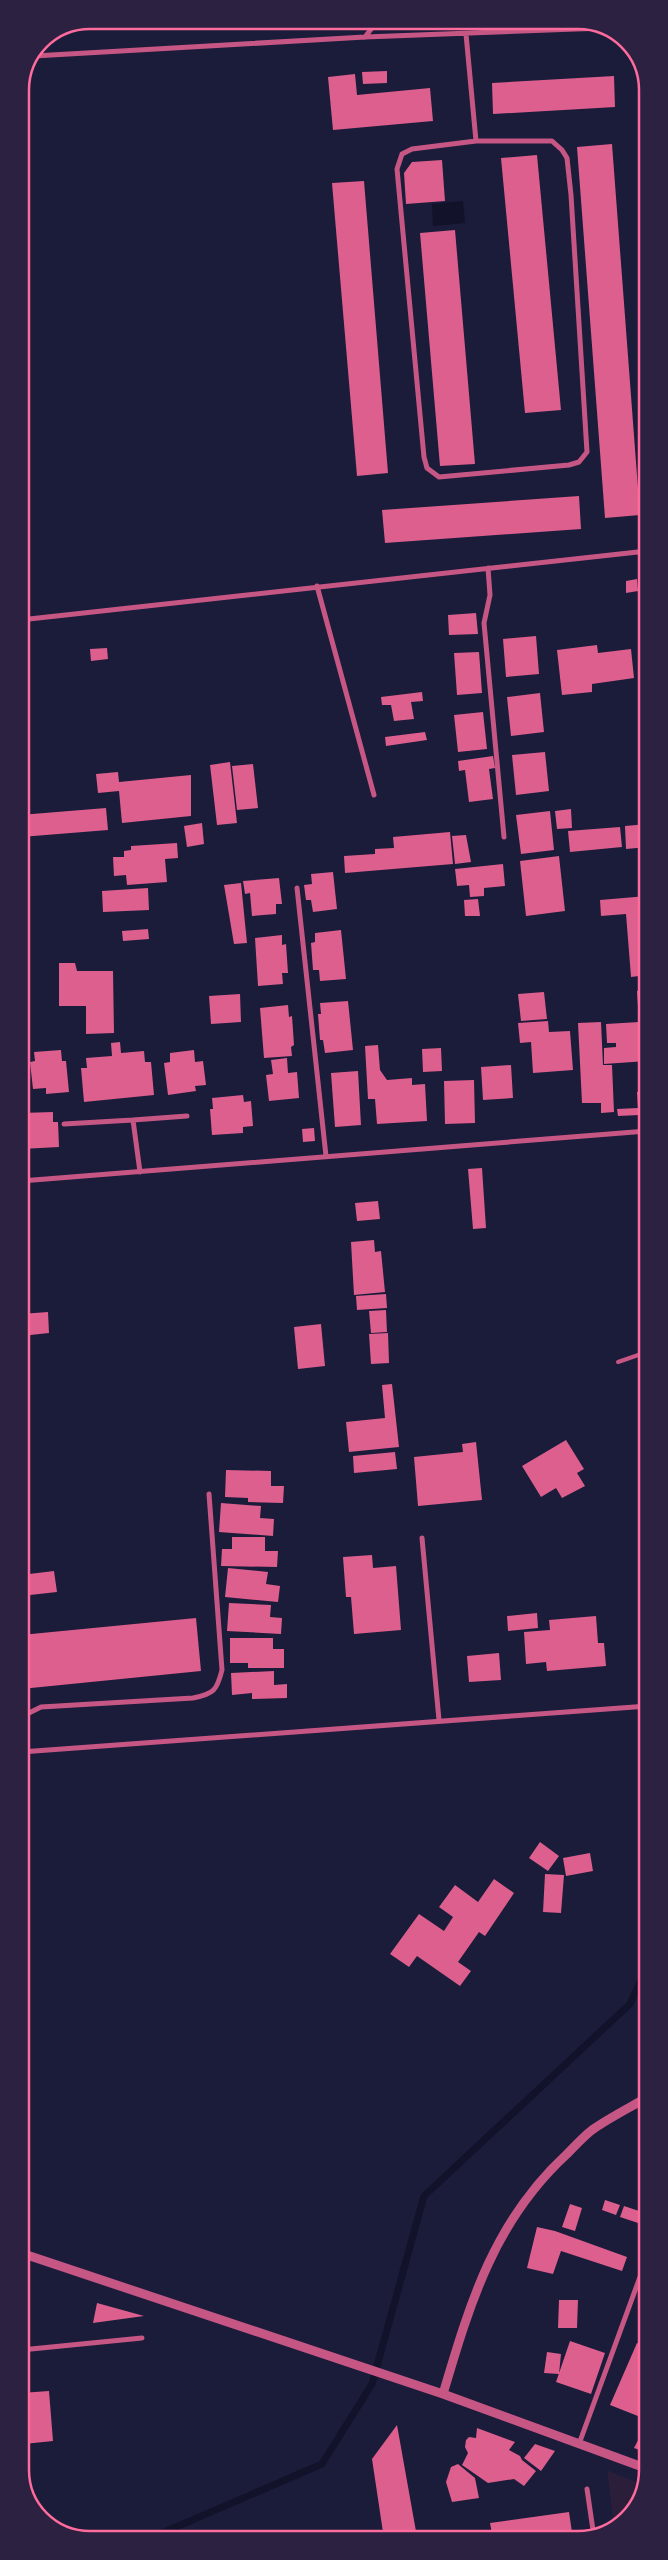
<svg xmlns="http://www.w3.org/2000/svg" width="668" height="2560" viewBox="0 0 668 2560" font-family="'Space Grotesk',sans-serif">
<rect width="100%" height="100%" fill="#1b1b3a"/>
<!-- green -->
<path fill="#2a1e3b" d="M 607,2470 L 643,2485 L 633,2513 L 614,2525 Z"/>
<!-- water -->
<path fill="#12122b" d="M 463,201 L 465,223 L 433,226 L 432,204 Z"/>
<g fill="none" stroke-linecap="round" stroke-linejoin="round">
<!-- stream -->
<path stroke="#12122b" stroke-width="7" d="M 146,2540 L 322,2464 L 372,2384 L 424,2196 L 630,2004 L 648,1965"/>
</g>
<!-- building -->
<path fill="#dd5f8e" d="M 387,71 L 387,83 L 363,84 L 362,72 Z
M 355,74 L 357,95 L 430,88 L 433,121 L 333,130 L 328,77 Z
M 614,76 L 615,107 L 493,114 L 492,83 Z
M 612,144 L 640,515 L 605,518 L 577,147 Z
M 537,155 L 561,410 L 525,413 L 501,158 Z
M 442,160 L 445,201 L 406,204 L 404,173 L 412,162 Z
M 364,181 L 388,473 L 357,476 L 332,183 Z
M 455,230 L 475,464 L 440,466 L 420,233 Z
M 579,496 L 581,529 L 385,543 L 382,510 Z
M 637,579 L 638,591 L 626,593 L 626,581 Z
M 476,613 L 478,634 L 449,635 L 448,615 Z
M 536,636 L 539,674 L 506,677 L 503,639 Z
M 597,645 L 598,653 L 631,649 L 634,678 L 592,684 L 592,692 L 562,695 L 557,650 Z
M 107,648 L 108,659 L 91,661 L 90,649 Z
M 479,652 L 482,693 L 457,695 L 454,653 Z
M 422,692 L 423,701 L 411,702 L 414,719 L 394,721 L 391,705 L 382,705 L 381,697 Z
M 540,693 L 544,732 L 511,736 L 507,697 Z
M 483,712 L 487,749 L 458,752 L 454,715 Z
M 425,732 L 427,740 L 386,746 L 385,737 Z
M 545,752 L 549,791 L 516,795 L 512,755 Z
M 493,756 L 495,768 L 489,769 L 493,799 L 469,802 L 465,770 L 459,771 L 458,761 Z
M 230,762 L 237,823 L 217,825 L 210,765 Z
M 253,764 L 258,808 L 237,810 L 232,766 Z
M 118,772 L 119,782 L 191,775 L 191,816 L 122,823 L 119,791 L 98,793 L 96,774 Z
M 106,808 L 108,830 L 21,837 L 20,815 Z
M 571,809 L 572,828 L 557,829 L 555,811 Z
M 550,811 L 554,850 L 521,854 L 516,815 Z
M 202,823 L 204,844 L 187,847 L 184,826 Z
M 647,824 L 647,847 L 626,849 L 625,826 Z
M 620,827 L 622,847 L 570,852 L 568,831 Z
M 450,832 L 453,864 L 345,873 L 344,856 L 375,854 L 375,849 L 394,848 L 393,837 Z
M 466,835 L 471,862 L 455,864 L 452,836 Z
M 177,843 L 178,858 L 165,859 L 167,882 L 127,885 L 126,875 L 114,876 L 113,857 L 124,857 L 124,851 L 131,850 L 131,846 Z
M 559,856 L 565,911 L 526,916 L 520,861 Z
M 503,864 L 505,886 L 484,888 L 484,896 L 470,897 L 469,885 L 457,886 L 455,869 Z
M 333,872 L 337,909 L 313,912 L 311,900 L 306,900 L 304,885 L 312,884 L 311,874 Z
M 279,878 L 282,904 L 276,904 L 276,914 L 252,916 L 250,893 L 245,894 L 243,881 Z
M 241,883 L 247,943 L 234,944 L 224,885 Z
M 148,888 L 149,910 L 103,912 L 102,891 Z
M 647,896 L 647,975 L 631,977 L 626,914 L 601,916 L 600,900 Z
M 478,899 L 480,916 L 465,916 L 464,900 Z
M 148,929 L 149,939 L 123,941 L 122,931 Z
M 341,930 L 346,979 L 320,981 L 319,970 L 313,970 L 311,943 L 315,942 L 315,933 Z
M 282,935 L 282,945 L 286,944 L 288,973 L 282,973 L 283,984 L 258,986 L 255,938 Z
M 59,963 L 75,963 L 77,971 L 113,971 L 114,1033 L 86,1034 L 86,1006 L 59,1006 Z
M 647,990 L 647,1061 L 604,1064 L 604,1048 L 616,1047 L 616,1043 L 607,1043 L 606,1024 L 639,1022 L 637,991 Z
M 544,992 L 547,1019 L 521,1021 L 518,994 Z
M 240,994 L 241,1022 L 211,1024 L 209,996 Z
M 348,1001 L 353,1050 L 325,1053 L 323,1040 L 320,1040 L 318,1014 L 321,1014 L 320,1003 Z
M 288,1005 L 289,1017 L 292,1016 L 294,1045 L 291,1047 L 292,1056 L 264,1058 L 260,1008 Z
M 548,1021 L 549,1032 L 570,1031 L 573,1070 L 533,1073 L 531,1042 L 520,1043 L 518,1023 Z
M 601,1022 L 603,1065 L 612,1065 L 614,1112 L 601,1113 L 601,1103 L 582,1103 L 578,1023 Z
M 120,1042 L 121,1053 L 144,1051 L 145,1062 L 151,1062 L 154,1095 L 84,1102 L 81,1068 L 87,1068 L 86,1058 L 112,1056 L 111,1043 Z
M 378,1045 L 380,1070 L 387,1080 L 412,1078 L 412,1085 L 425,1084 L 427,1121 L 377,1124 L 375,1099 L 368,1099 L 365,1046 Z
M 441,1048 L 442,1071 L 423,1072 L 422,1049 Z
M 61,1050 L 62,1061 L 66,1061 L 69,1092 L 46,1094 L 46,1088 L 33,1089 L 30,1062 L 35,1061 L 34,1052 Z
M 194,1050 L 195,1062 L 203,1061 L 206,1085 L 195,1086 L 196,1091 L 168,1095 L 164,1063 L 170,1062 L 170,1053 Z
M 287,1058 L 288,1073 L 297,1072 L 299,1098 L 269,1101 L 266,1075 L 273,1074 L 271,1060 Z
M 511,1065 L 513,1098 L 483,1100 L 481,1067 Z
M 358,1071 L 361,1125 L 335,1127 L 331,1073 Z
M 474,1080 L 475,1123 L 445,1124 L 444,1081 Z
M 647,1091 L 647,1112 L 639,1112 L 640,1115 L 618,1116 L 617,1109 L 638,1108 L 637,1092 Z
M 243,1095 L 244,1102 L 251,1101 L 253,1126 L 243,1127 L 243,1133 L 212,1135 L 210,1109 L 213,1109 L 212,1098 Z
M 53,1112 L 53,1122 L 58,1122 L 59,1147 L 21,1149 L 21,1113 Z
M 314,1128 L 315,1141 L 303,1142 L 302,1129 Z
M 482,1168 L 486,1228 L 473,1229 L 468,1169 Z
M 378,1201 L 380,1219 L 357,1221 L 355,1203 Z
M 374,1240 L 375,1252 L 381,1251 L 385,1292 L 354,1295 L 351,1242 Z
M 386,1294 L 387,1308 L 357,1310 L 356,1296 Z
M 386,1310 L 387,1332 L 371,1333 L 369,1311 Z
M 48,1312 L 49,1333 L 21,1336 L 21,1314 Z
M 321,1324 L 325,1366 L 298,1369 L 294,1327 Z
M 388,1333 L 389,1363 L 371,1364 L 369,1334 Z
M 392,1384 L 399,1447 L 349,1452 L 346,1422 L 385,1418 L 382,1385 Z
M 566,1440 L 584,1469 L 577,1473 L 585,1486 L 562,1498 L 556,1488 L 541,1497 L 522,1466 Z
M 476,1442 L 482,1500 L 418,1506 L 414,1457 L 463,1452 L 462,1444 Z
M 395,1452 L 397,1469 L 354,1473 L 353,1456 Z
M 226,1470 L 271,1471 L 271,1486 L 284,1486 L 283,1503 L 248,1502 L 248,1498 L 225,1497 Z
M 221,1503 L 261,1506 L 260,1518 L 274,1519 L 273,1536 L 219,1532 Z
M 232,1537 L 265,1537 L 265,1551 L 278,1551 L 277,1567 L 221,1566 L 222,1549 L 232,1549 Z
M 372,1555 L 373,1568 L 396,1566 L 401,1630 L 354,1634 L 351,1597 L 346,1597 L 343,1557 Z
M 228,1568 L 268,1572 L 266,1584 L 280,1586 L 278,1602 L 225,1597 Z
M 54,1571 L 57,1592 L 21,1596 L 21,1575 Z
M 229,1603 L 271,1605 L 270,1617 L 282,1618 L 281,1634 L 227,1631 Z
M 537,1613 L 538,1628 L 508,1631 L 507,1616 Z
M 596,1616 L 598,1643 L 604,1643 L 606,1666 L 547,1671 L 546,1662 L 526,1664 L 524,1632 L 550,1630 L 549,1620 Z
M 196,1618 L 201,1671 L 21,1689 L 21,1635 Z
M 230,1638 L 273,1638 L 273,1649 L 284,1649 L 284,1668 L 248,1668 L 248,1663 L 230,1663 Z
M 499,1653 L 501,1680 L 469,1682 L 467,1656 Z
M 274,1671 L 274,1685 L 287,1684 L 287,1698 L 252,1699 L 252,1693 L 232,1695 L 231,1673 Z
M 540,1842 L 559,1856 L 548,1871 L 529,1858 Z
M 590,1853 L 593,1871 L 566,1876 L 563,1858 Z
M 545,1874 L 564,1875 L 561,1913 L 543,1912 Z
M 494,1879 L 514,1893 L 485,1936 L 479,1932 L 458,1962 L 471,1971 L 460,1986 L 417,1956 L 409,1967 L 390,1954 L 419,1914 L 444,1931 L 453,1917 L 439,1907 L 455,1885 L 478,1902 Z
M 605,2200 L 620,2205 L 616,2215 L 602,2210 Z
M 570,2204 L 582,2208 L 575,2231 L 562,2227 Z
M 624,2206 L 642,2212 L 638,2223 L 620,2217 Z
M 537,2227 L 555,2231 L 627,2257 L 622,2271 L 561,2251 L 553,2274 L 527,2268 Z
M 559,2300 L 578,2300 L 577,2328 L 558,2328 Z
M 97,2303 L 144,2316 L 93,2323 Z
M 570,2341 L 605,2353 L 591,2394 L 556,2382 Z
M 637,2343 L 648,2347 L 648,2420 L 610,2405 Z
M 547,2352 L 561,2354 L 559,2374 L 544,2373 Z
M 49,2391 L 53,2441 L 24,2444 L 25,2461 L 21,2462 L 21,2393 Z
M 648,2421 L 648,2453 L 634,2448 Z
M 397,2425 L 417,2537 L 384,2539 L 372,2459 Z
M 477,2428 L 515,2442 L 509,2450 L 520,2456 L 522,2460 L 536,2471 L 524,2486 L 514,2479 L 488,2483 L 462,2465 L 468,2453 L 465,2447 L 466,2440 L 469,2437 L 476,2438 Z
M 535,2444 L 555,2451 L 541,2471 L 524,2458 Z
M 458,2464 L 475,2478 L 479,2498 L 452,2502 L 446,2482 L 451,2467 Z
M 569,2512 L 573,2539 L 493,2539 L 490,2523 Z"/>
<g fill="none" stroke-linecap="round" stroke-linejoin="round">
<!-- service -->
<path stroke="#c65784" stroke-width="4" d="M 618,1362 L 647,1352"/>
<!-- minor -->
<path stroke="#c65784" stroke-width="5" d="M 466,34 L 476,141
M 365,37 L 378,20
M 34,56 L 365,37 L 604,28
M 644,72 L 647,101
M 476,141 L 552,141 L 562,150 L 567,158 L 571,195 L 587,452 L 579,462 L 569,465 L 439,477 L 427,468 L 424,457 L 397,169 L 402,154 L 412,149 Z
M 488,568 L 490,595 L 484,623 L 504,837
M 317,586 L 374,795
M 20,620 L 647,551
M 297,888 L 326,1156
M 64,1124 L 133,1120
M 140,1172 L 133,1120 L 187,1116
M 21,1181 L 647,1131
M 422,1538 L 439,1720
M 21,1717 L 41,1707 L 193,1698 C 214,1694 217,1690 222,1670 L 209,1494
M 21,1752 L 648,1706
M 21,2350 L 142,2338
M 579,2444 L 648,2255
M 587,2489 L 594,2537"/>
<!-- tertiary -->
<path stroke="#c65784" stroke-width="9" d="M 21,2253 L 443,2394 L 648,2469
M 443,2394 C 470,2303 494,2221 567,2154 C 575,2146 583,2137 592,2130 C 609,2118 629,2108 648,2097"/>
</g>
<!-- crop -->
<path d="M0 0H668V2560H0ZM90 29H578A61 61 0 0 1 639 90V2470A61 61 0 0 1 578 2531H90A61 61 0 0 1 29 2470V90A61 61 0 0 1 90 29Z" fill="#2d2142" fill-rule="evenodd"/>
<path fill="none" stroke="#ff6b9d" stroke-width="2.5" d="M90 29H578A61 61 0 0 1 639 90V2470A61 61 0 0 1 578 2531H90A61 61 0 0 1 29 2470V90A61 61 0 0 1 90 29Z"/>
</svg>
